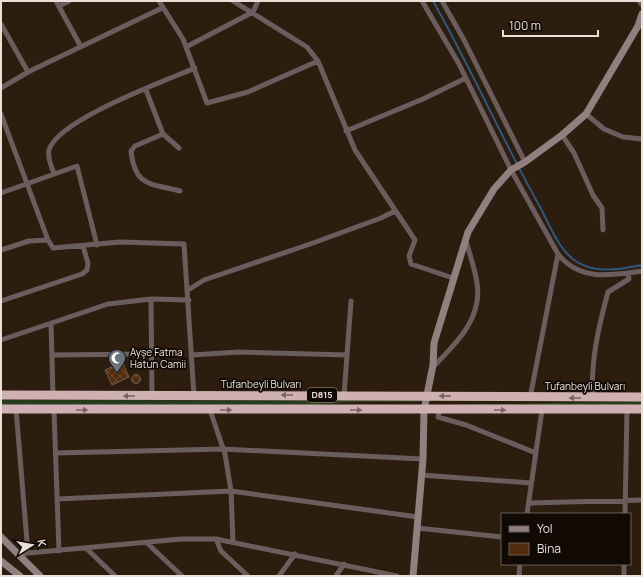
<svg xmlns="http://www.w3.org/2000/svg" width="643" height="577" viewBox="0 0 643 577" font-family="Manrope,sans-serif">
<defs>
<pattern id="grass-tufts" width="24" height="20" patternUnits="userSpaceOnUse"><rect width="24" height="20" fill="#273c1a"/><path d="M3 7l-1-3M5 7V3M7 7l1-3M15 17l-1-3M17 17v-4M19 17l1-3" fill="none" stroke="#46583b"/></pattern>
<pattern id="building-cross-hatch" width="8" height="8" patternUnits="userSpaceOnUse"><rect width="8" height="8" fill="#522c0d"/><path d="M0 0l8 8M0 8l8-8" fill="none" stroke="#6b4a30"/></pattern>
</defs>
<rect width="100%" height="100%" fill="#2d1d0f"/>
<!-- grass -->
<path fill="url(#grass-tufts)" d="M 1,400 L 420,401 L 420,402 L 354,402 L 313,405 L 1,405 Z
M 642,401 L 642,405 L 441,405 Z"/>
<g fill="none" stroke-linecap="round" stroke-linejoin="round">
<!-- stream -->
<path stroke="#2c5885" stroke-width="2" d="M 433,1 C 471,68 502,139 540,207 C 550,225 558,250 577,262 C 596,274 621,269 642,265"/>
</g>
<!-- building -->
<path fill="url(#building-cross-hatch)" stroke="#715c4e" d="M 122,362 L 129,377 L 112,385 L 105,370 Z
M131.5 379a4.5 4.5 0 1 1 9 0a4.5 4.5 0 1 1-9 0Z"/>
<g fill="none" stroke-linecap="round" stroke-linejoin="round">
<!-- street -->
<path stroke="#695d5e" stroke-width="5" d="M 56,1 L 81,47
M 159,1 L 183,39 L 207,103 L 248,92 L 318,61
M 233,1 L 307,47 L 318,61 L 355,150 L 415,240 L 409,256 L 411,264 L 453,278
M 422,1 L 459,64 L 511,170 L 558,254 C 580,282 612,275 642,271
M 442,1 L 464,40 L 525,162
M 639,1 L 642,5
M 59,6 L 69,1
M 1,24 L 28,72
M 186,47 L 253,12 L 258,1
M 1,88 L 28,72 L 162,8
M 146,90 L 163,134 L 179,148
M 1,114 L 48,240 L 53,248 L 120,242 L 184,244 L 194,396
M 586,114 L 604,129 L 623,137 L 642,139
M 346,131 L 423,99 L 466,78
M 163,134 L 135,146 L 131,151 C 135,187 150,183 180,191
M 562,135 L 574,153 L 593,195 L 602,208 L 603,230
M 54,174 C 52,167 47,158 49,150 C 57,120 165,81 195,68
M 1,193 L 77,166 L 97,245
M 1,250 L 29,241 L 48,240
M 188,290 L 204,280 L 313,243 L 381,218 L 395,211
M 151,299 L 152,396
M 1,301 L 82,274 L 87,270 L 88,263 L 83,246
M 51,323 L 53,396
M 1,340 L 108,304 L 151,299 L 189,300
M 52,355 L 152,354
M 192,355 L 239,352 L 347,355
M 433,367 C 455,344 483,319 477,283 C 475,269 470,255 466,241
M 344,396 L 351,301
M 593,397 C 590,363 599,325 608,292 L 629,279 L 628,273
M 530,398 L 558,254
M 16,409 L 28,553
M 54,410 L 59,551
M 210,410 L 225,454 L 231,491 L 233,542
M 440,410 L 438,417 L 466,425 L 536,453
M 56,453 L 223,449 L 423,459
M 421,475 L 531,483
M 57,499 L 231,491 L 418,517
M 529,503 L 642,500
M 527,514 L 542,410
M 625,514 L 627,410
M 417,528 L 502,537
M 216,539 L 221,551 L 248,576
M 147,543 L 182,576
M 87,549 L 115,576
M 18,554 L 181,539 L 216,539 L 397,576
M 279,576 L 295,554
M 336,576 L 344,564
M 519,576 L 520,564
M 624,576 L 624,564"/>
<!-- secondary -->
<path stroke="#927f80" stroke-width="7" d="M 1,537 L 40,576
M 1,561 L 20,576
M 413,576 L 423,459 L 424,410 L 433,365 L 434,343 L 468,232 L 494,189 L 511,170 L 525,162 L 562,135 L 586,114 L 638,26 L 642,14"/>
<!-- highway -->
<path stroke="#cfb0b3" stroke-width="9" d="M 1,395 L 642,397
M 1,409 L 642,409"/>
</g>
<!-- one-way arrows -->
<defs><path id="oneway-solid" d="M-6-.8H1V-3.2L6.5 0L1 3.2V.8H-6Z"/></defs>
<g fill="#796564">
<use href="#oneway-solid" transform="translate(287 395) rotate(180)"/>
<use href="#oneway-solid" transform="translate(129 396) rotate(180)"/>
<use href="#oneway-solid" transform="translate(445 396) rotate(-179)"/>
<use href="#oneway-solid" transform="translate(575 398) rotate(180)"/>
<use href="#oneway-solid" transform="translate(82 410)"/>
<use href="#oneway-solid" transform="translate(226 410)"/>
<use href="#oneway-solid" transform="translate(356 410)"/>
<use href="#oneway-solid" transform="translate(500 410)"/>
</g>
<!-- icons -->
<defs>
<symbol id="mosque-pin" viewBox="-11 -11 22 30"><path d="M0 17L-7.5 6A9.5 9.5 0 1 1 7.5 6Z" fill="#6b7280" stroke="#100904"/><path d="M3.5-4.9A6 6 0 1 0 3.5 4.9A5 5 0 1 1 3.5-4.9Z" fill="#fff"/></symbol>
</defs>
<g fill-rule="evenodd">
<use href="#mosque-pin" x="107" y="348" width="20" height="27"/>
</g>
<g text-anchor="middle" stroke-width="3.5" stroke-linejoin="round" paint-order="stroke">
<!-- shield labels -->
<rect fill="#100904" stroke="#a9a098" stroke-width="1" x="307" y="388" width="30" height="14" rx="3"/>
<g font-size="9" font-weight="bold" fill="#ebe0d7">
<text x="322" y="398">D815</text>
</g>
<!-- poi labels -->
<g font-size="10" fill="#ebe0d7" stroke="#100904" text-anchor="start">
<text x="130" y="356">Ayşe Fatma<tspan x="130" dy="12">Hatun Camii</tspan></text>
</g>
<!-- street labels -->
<g font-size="10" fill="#ebe0d7" stroke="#100904">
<text x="261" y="388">Tufanbeyli Bulvarı</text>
<text x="585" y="390">Tufanbeyli Bulvarı</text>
</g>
</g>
<!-- border -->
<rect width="643" height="577" fill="none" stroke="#ebe0d7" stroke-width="4"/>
<!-- legend -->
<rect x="501" y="513" width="130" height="52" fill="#100904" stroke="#685f58"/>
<rect x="509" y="526" width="20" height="6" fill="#927f80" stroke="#685f58"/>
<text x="537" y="533" font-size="12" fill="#ebe0d7">Yol</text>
<rect x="509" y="543" width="20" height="12" fill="#522c0d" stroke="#685f58"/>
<text x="537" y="553" font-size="12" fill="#ebe0d7">Bina</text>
<!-- north arrow -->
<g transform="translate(32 545) rotate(79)" stroke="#100904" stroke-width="3" paint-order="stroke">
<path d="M0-3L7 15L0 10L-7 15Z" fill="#ebe0d7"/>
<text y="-6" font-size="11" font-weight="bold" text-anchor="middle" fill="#ebe0d7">K</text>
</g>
<!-- scale -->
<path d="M503 30v6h95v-6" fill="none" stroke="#ebe0d7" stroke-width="2"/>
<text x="509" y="30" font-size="12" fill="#ebe0d7" stroke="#100904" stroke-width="3" paint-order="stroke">100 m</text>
</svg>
